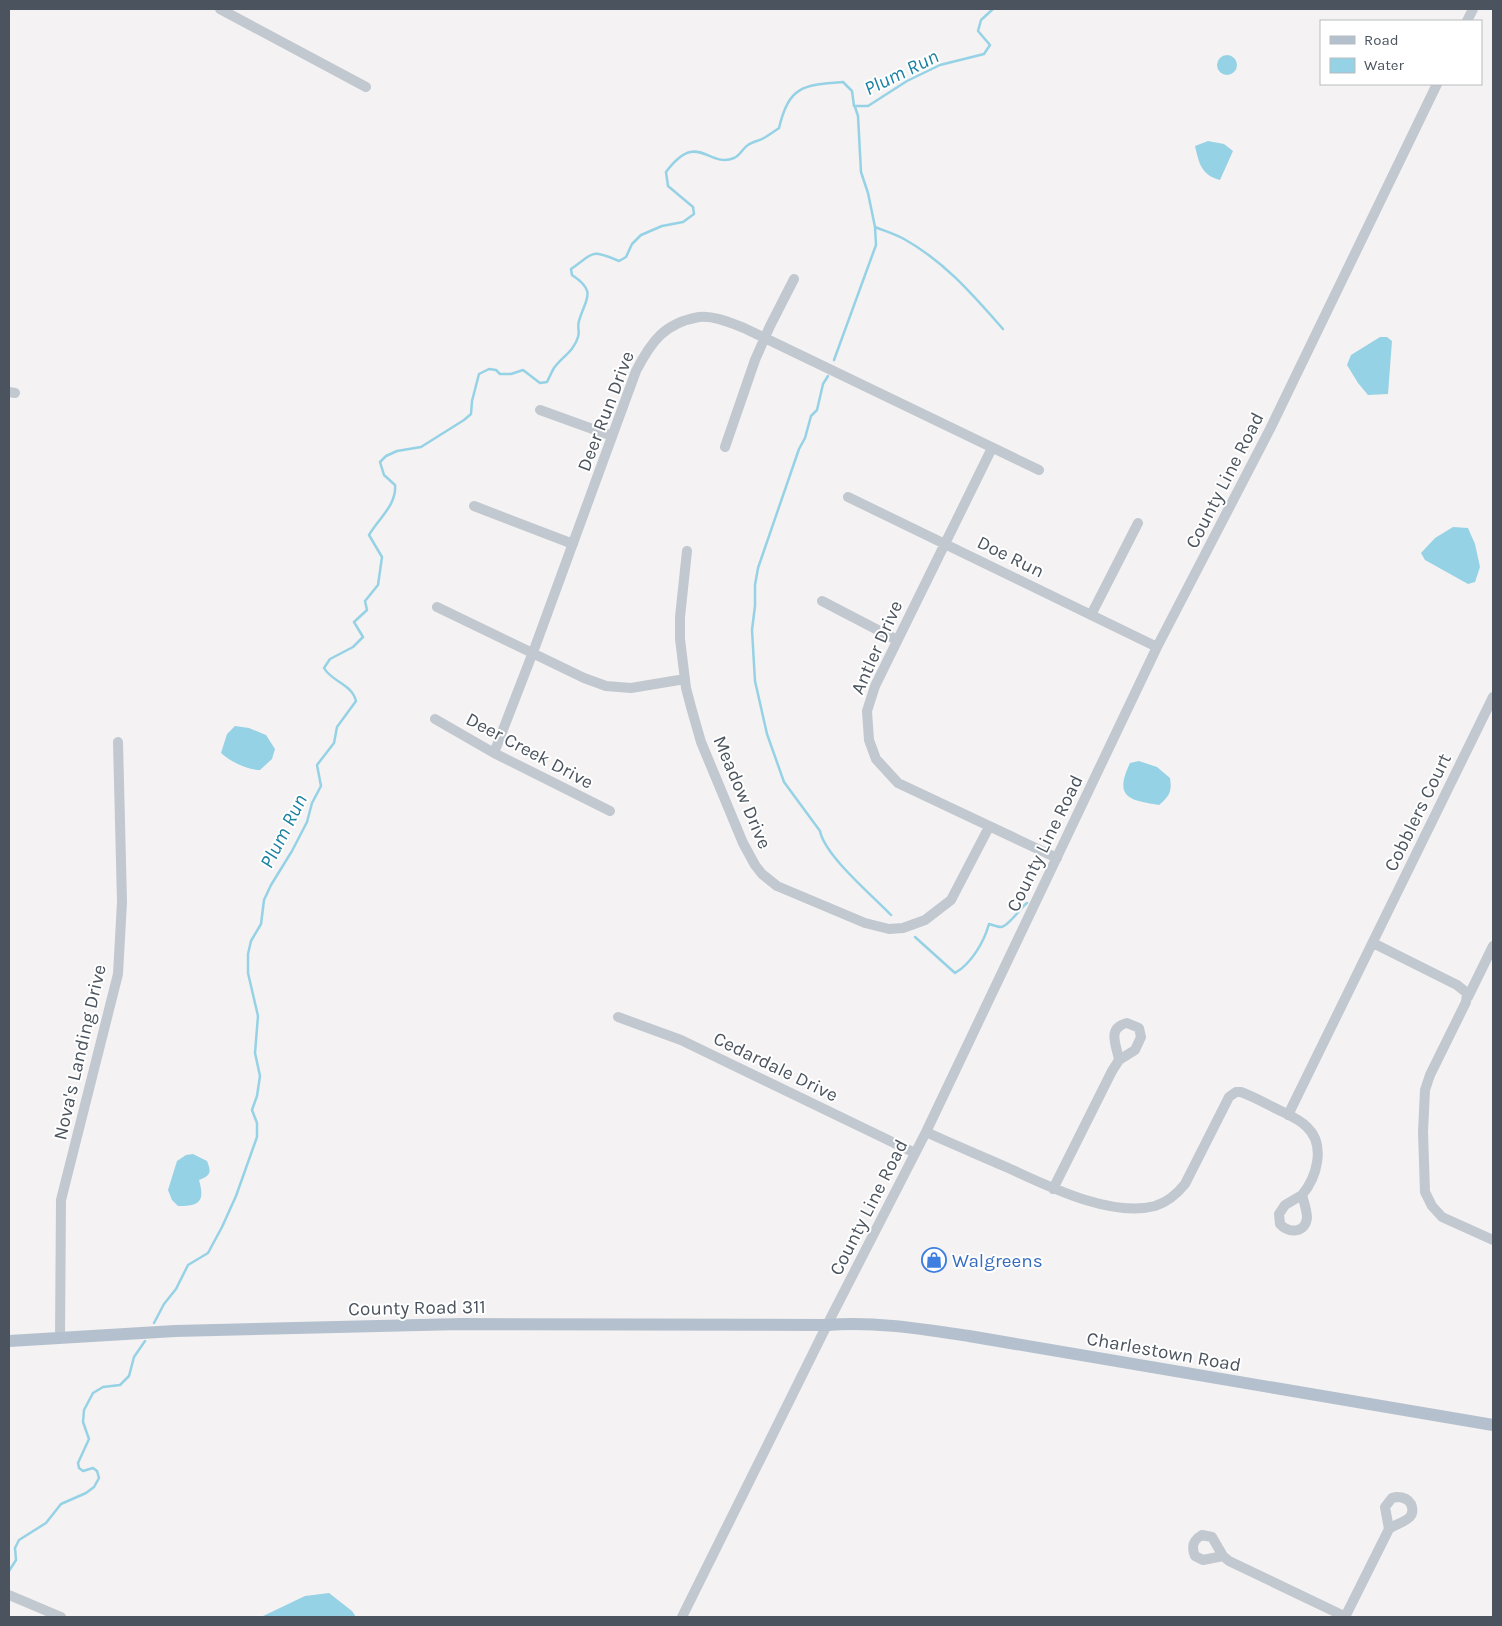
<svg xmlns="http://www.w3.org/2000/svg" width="1502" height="1626" viewBox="0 0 1502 1626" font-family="Karla,sans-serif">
<rect width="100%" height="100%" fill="#f4f2f2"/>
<!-- water -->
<path fill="#96d2e5" d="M1217 65a10 10 0 1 1 20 0a10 10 0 1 1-20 0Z
M 1208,141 L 1224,144 L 1233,151 L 1220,180 C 1201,175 1199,163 1195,146 Z
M 1387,337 L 1392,341 L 1388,394 L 1368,395 L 1358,383 L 1347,365 L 1351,355 L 1380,337 Z
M 1453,527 L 1468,528 L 1475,544 L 1480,567 L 1475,582 L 1468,584 L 1425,560 L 1421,553 L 1435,538 Z
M 235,726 L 249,728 L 266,735 L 275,749 L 272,759 L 260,770 C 248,770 229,761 221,753 L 227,734 Z
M 1139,761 L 1157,767 L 1170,778 C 1172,791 1170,796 1159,805 C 1128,800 1114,797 1130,763 Z
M 193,1154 L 207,1161 C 212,1173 210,1176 199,1180 C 205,1201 200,1206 178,1206 L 172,1200 L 168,1190 L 177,1161 L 186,1155 Z
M 329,1593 L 352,1611 L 356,1617 L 261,1617 L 305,1596 Z"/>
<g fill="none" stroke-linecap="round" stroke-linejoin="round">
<!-- stream -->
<path stroke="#96d2e5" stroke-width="2.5" d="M 875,227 C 885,231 895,234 904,239 C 944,261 973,295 1003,329
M 834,360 L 876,245 L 875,227 L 868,193 L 861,172 L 858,116 L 855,107
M 828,376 L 823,384 L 817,410 L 811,416 L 805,438 L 799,449 L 758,568 L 755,585 L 755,606 L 752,630 L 755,681 L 767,734 L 784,782 L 820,831 C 825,856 872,895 891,915
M 915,937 L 955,973 C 971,964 984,942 989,924 C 993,925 998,927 1001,927 C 1009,926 1020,908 1027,903
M 154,1323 L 164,1304 L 176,1289 L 188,1265 L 208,1253 L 222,1227 L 236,1196 L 257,1137 L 257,1123 L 252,1110 L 257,1096 L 260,1076 L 255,1053 L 258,1016 L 248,973 L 248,954 L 251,941 L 261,924 L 264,900 L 271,885 L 292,851 L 307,822 L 312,803 L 321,786 L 317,765 L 334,743 L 337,727 L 356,701 C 352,684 332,682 324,668 L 330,659 L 353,647 L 363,637 L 354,622 L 367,610 L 365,601 L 378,585 L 382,557 L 369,535 C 378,519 397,505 395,485 L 384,475 L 380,462 L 386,456 L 397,451 L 421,447 L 464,420 L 471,414 L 472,401 L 479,374 L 489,369 L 496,370 L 500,374 L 511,374 L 523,370 L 540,383 L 547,382 C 549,378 551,373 554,368 C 562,357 574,351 578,337 C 580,332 577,327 579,321 C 585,299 598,292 572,275 L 571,269 C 595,252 591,249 619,261 L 626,257 L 632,244 L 641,235 L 662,226 L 683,222 L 694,214 L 693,207 L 668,186 L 666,172 C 698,129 708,169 734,158 C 740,156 743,148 748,145 C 752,142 758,141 762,139 C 768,136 773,132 779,128 C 789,86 803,85 843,82 L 852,91 L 854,106 L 868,106 L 907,81 L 940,65 L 984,54 L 990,45 L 978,31 L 981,20 L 993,9
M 9,1571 L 16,1560 L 15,1548 L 19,1540 L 46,1523 L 61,1504 L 86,1493 L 94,1487 L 99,1478 L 97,1471 L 93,1468 L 83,1471 L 79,1468 L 78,1463 L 89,1439 L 83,1422 L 84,1410 L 93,1393 L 103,1387 L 120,1385 L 129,1376 L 134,1357 L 145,1341"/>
<!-- minor -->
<path stroke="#c1c8cf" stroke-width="10" d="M 220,9 L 366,87
M 1467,21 L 1473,9
M 9,392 L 15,393
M 540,410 L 612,436
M 725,447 L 755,360 L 770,326 L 794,279
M 992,448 L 875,686 L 867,711 L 869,740 L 876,759 L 898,783 L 1057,858
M 848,497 L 1157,647
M 474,506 L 573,544
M 687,551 L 680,617 L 680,639 L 686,688 L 691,707 L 701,742 L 743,843 L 755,865 L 762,874 L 777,886 L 865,923 L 889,929 L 903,928 L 925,920 L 951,900 L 989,827
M 822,601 L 897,640
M 437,607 L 584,678 L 606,686 L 631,688 L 685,679
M 1091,615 L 1138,523
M 435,719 L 494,753 L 610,811
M 494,753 L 535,647 L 636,371 C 651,342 664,323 699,317 C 713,315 731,323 744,328 L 1039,470
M 1373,943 L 1457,985 L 1467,993 L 1466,1002 L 1430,1075 L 1425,1090 L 1423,1132 L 1425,1192 L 1432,1206 L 1442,1217 L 1493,1240
M 1468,997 L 1493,946
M 618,1017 L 681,1040 L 915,1153
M 1127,1023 L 1139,1028 L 1141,1037 L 1135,1050 L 1119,1060 C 1117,1046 1106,1028 1127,1023 Z
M 1288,1115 L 1493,697
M 926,1132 C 952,1144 979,1155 1006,1167 C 1046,1185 1110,1218 1155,1206 C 1168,1202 1177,1194 1185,1184 L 1229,1097 L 1236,1092 L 1241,1092 C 1252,1096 1263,1102 1273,1107 C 1284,1113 1298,1118 1307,1127 C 1326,1145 1317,1177 1302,1195
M 1053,1189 L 1112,1071 L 1119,1060
M 1302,1195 C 1304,1202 1307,1211 1307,1218 C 1305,1234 1288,1233 1280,1224 L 1279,1214 L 1285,1205 Z
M 60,1338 L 61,1200 L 118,974 L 122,902 L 118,742
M 1397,1497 C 1402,1497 1408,1499 1411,1504 C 1418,1521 1397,1522 1389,1529 L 1385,1507 L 1392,1498 Z
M 1202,1535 L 1212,1537 L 1223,1556 L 1203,1560 L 1195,1556 C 1191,1546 1193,1540 1202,1535 Z
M 1223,1556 L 1229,1561 L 1346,1617
M 9,1595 L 61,1617
M 682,1617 L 827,1325 L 926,1132 L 1157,647 L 1270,429 L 1437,84
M 1345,1617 L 1389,1529"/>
<!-- major -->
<path stroke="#b4c0cd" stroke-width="12" d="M 9,1341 L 175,1331 L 461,1324 L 827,1325 C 875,1321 922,1329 969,1336 L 1493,1425"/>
</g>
<!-- icons -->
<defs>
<symbol id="shop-ring" viewBox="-11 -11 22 22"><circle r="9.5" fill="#fff" stroke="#3f7fe0" stroke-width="1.5"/><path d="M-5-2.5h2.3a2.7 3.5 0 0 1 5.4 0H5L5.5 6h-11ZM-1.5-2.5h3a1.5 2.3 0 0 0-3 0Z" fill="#3f7fe0"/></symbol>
</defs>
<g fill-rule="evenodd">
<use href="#shop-ring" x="920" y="1246" width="28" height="28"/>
</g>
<g text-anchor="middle" stroke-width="4" stroke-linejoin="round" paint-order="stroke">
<!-- street labels -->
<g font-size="19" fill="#4b545e" stroke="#fff">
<text transform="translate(605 411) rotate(-69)" y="7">Deer Run Drive</text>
<text transform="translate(1224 480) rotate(-63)" y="7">County Line Road</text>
<text transform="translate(1011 556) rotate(26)" y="7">Doe Run</text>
<text transform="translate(876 647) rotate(-66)" y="7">Antler Drive</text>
<text transform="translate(530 750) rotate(28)" y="7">Deer Creek Drive</text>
<text transform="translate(743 792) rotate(67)" y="7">Meadow Drive</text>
<text transform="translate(1417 812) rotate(-64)" y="7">Cobblers Court</text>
<text transform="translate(1044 843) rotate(-64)" y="7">County Line Road</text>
<text transform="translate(79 1052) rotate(-77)" y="7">Nova's Landing Drive</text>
<text transform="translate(776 1066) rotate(26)" y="7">Cedardale Drive</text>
<text transform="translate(868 1207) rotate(-63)" y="7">County Line Road</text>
<text transform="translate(417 1307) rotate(-1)" y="7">County Road 311</text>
<text transform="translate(1164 1351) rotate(10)" y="7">Charlestown Road</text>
</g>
<!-- shop labels -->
<g font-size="19" fill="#366cbe" stroke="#fff" text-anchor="start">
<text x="952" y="1267">Walgreens</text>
</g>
<!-- water labels -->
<g font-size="20" font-style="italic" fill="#1980a2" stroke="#fff">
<text transform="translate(901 72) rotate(-26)" y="7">Plum Run</text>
<text transform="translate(283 831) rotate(-63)" y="7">Plum Run</text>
</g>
</g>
<!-- border -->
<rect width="1502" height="1626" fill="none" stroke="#4b545e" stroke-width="20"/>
<!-- legend -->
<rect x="1320" y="20" width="162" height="65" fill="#ffffff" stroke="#b7bbbf"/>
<rect x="1330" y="36" width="25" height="8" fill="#b4c0cd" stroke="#b7bbbf"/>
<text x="1364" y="45" font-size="15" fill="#4b545e">Road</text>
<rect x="1330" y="58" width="25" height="15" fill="#96d2e5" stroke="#b7bbbf"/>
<text x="1364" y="70" font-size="15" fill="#4b545e">Water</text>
</svg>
